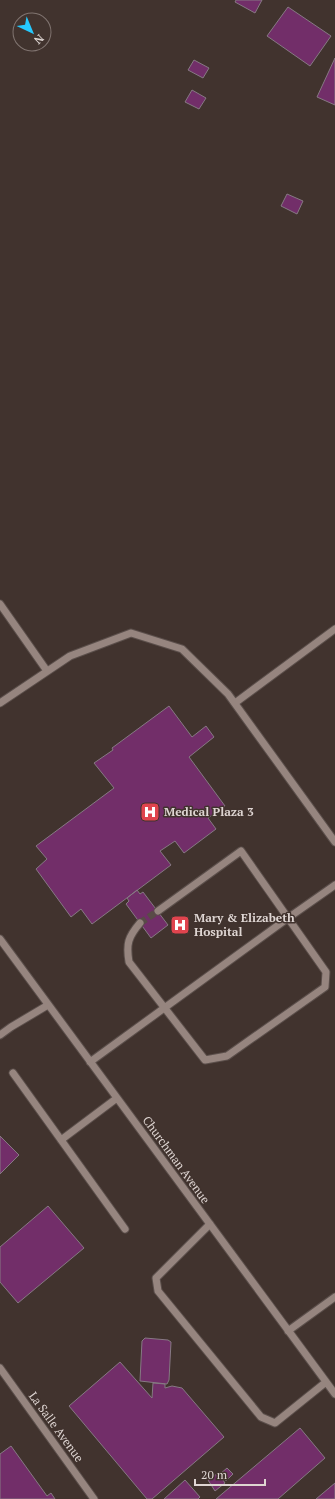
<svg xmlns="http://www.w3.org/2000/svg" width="335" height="1499" viewBox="0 0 335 1499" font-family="'PT Serif',serif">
<rect width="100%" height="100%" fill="#41332e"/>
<!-- building -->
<path fill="#722e69" stroke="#867983" d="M 236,0 L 262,0 L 255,13 L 235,2 Z
M 288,7 L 331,36 L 310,66 L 267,36 Z
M 335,58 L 335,105 L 317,97 Z
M 194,60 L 209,68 L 203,78 L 188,70 Z
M 192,90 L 206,98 L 199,109 L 185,102 Z
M 287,194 L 303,201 L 297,214 L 281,206 Z
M 169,706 L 192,737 L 206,726 L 214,737 L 189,757 L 225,806 L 208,818 L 216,829 L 184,853 L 175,841 L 160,851 L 171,865 L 92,924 L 81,909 L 71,917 L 36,869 L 47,859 L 36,846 L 114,788 L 94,763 L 113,750 L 112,748 Z
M 137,890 L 140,894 L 143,892 L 168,925 L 151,938 L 126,904 L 129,901 L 127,898 Z
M 0,1136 L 19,1155 L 0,1174 Z
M 48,1206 L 84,1248 L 18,1303 L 0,1282 L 0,1247 Z
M 145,1338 L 168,1340 L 171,1342 L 169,1380 L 167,1384 L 140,1381 L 142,1341 Z
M 120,1362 L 152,1398 L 153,1383 L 165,1384 L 165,1388 L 172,1386 L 182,1388 L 224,1437 L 152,1499 L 147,1499 L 69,1406 Z
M 300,1428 L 325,1458 L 278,1499 L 216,1499 Z
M 11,1446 L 47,1496 L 51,1493 L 55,1499 L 0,1499 L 0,1454 Z
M 227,1468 L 233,1474 L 226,1481 L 220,1474 Z
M 218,1473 L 225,1483 L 215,1491 L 208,1480 Z
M 185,1480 L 200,1497 L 198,1499 L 164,1499 Z
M 335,1483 L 335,1499 L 316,1499 Z"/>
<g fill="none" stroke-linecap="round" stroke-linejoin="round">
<!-- minor-tunnel -->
<path stroke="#594b47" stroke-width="7" stroke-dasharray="7 3.5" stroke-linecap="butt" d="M 140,923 L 158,911"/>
<defs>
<path id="minor" d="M 0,604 L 47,671
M 0,703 L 70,656 L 131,633 L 182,649 L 228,694 L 335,842
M 235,703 L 335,629
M 140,923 C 128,937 126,944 129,962 L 205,1060 L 227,1056 L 325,987 L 326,972 L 288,918 L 335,885
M 0,939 L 335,1394
M 0,1035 L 11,1027 L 48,1005
M 90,1062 L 288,918 L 241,851 L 158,911
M 13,1073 L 125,1229
M 61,1140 L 117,1098
M 210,1224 L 156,1278 L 158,1291 L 261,1417 L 275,1423 L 326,1382
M 288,1331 L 335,1297
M 0,1368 L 94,1499"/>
</defs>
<!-- minor casing -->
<use href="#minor" stroke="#5b4f4b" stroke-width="9"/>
<!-- minor -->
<use href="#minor" stroke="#96857f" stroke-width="7"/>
</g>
<!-- icons -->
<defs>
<symbol id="hospital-square" viewBox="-11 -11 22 22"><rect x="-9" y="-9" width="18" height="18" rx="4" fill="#e0444e" stroke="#41332e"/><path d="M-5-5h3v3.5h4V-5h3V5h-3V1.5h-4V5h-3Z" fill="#fff"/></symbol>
</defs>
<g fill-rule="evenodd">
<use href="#hospital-square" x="139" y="801" width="22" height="22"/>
<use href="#hospital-square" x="169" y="914" width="22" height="22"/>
</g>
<g text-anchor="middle" stroke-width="3" stroke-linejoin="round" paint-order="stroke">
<!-- poi labels -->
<g font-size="12" font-weight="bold" fill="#ded5d2" stroke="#41332e" text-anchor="start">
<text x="164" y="816">Medical Plaza 3</text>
<text x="194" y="922">Mary &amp; Elizabeth<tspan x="194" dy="14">Hospital</tspan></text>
</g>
<!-- street labels -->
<g font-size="12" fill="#ded5d2" stroke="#41332e">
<text transform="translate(176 1160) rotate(54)" y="4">Churchman Avenue</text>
<text transform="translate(56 1427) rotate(54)" y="4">La Salle Avenue</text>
</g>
</g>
<!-- north arrow -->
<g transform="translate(32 32) rotate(136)"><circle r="19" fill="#41332e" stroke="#807470"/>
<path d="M0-3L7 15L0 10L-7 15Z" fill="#26c9fe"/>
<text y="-6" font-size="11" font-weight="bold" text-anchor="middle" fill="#ded5d2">N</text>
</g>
<!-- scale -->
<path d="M195 1479v6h70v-6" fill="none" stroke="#ded5d2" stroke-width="2"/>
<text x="201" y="1479" font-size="12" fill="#ded5d2" stroke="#41332e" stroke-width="3" paint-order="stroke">20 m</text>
</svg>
